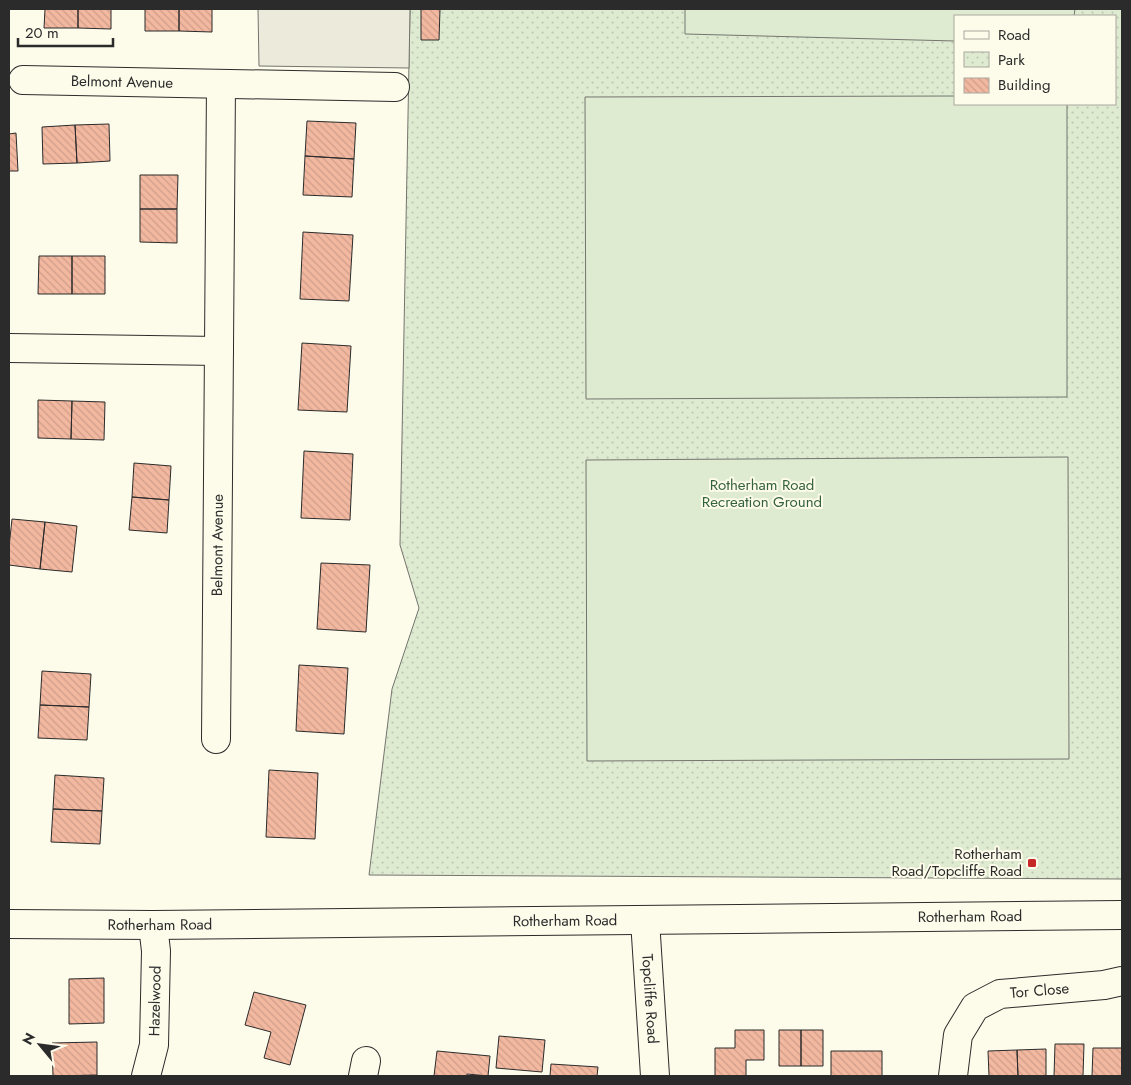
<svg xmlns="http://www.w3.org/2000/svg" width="1131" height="1085" viewBox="0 0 1131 1085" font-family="Jost,sans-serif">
<defs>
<pattern id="park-dots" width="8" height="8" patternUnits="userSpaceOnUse" patternTransform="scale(1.25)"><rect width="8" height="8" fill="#deebd1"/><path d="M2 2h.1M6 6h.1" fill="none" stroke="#bfcab4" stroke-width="1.8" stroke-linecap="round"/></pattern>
<pattern id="building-back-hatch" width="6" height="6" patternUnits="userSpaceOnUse" patternTransform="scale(1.25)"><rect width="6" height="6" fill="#f2b8a0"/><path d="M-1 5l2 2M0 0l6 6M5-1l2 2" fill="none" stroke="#d09e8a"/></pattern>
</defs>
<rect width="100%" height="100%" fill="#fdfbea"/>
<!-- park -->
<path fill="url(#park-dots)" stroke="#74746e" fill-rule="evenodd" d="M 410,9 L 1122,9 L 1122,879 L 369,875 L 392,689 L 419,608 L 400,545 ZM 955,16 L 1115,16 L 1115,104 L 955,104 Z"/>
<!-- pitch -->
<path fill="#deebd1" stroke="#74746e" d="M 685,9 L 1075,9 L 1074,16 L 955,16 L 955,41 L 685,34 Z
M 955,96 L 955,104 L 1067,104 L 1067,397 L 586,399 L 585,97 Z
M 1068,457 L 1069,759 L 587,761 L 586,460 Z"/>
<!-- parking -->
<path fill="#eceadb" stroke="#74746e" d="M 258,9 L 410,9 L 409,68 L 259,66 Z"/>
<!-- building -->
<path fill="url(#building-back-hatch)" stroke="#2b2b2b" d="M 45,9 L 78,9 L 78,28 L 44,28 Z
M 78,9 L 111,9 L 111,29 L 78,28 Z
M 145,9 L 179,9 L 179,31 L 145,31 Z
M 179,9 L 212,9 L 212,32 L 179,31 Z
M 421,9 L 440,9 L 439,40 L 421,40 Z
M 307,121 L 356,123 L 354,159 L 305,156 Z
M 109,124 L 110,161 L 77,163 L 75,125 Z
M 75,125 L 77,163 L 43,164 L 42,127 Z
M 16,133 L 18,171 L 9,171 L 9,134 Z
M 305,156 L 354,159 L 352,197 L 303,195 Z
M 140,175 L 178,175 L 177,209 L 140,209 Z
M 140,209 L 177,209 L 177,243 L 140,242 Z
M 303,232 L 353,235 L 349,301 L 300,299 Z
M 39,256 L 72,256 L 72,294 L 38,294 Z
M 72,256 L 105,256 L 105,294 L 72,294 Z
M 302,343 L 351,346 L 347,412 L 298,410 Z
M 38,400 L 72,401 L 71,439 L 38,438 Z
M 72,401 L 105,402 L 104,440 L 71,439 Z
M 304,451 L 353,454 L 350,520 L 301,518 Z
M 134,463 L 171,466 L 169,500 L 132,497 Z
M 132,497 L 169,500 L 167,533 L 129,530 Z
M 12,519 L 45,522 L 40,569 L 9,565 L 9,547 Z
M 45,522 L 77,526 L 72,572 L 40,569 Z
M 321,563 L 370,565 L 366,632 L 317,629 Z
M 299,665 L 348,668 L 344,734 L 296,731 Z
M 42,671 L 91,674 L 89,707 L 40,705 Z
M 40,705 L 89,707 L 87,740 L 38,738 Z
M 269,770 L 318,773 L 315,839 L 266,837 Z
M 55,775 L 104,778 L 102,811 L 53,809 Z
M 53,809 L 102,811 L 100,844 L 51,842 Z
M 104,978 L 104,1023 L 69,1024 L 69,979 Z
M 254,992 L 306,1005 L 290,1065 L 264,1058 L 271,1032 L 245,1025 Z
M 735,1030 L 764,1030 L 764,1060 L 746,1060 L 746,1076 L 715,1076 L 715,1048 L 735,1048 Z
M 779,1030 L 801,1030 L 801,1066 L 779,1066 Z
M 801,1030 L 823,1030 L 823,1066 L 801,1066 Z
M 499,1036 L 545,1040 L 542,1072 L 496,1068 Z
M 97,1042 L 97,1075 L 53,1076 L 52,1043 Z
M 1055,1044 L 1084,1044 L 1083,1076 L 1054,1076 Z
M 1093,1048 L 1122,1048 L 1122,1076 L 1092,1076 Z
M 1046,1049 L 1046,1076 L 1018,1076 L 1017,1050 Z
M 1017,1050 L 1018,1076 L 989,1076 L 988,1051 Z
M 437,1051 L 490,1056 L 488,1076 L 467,1074 L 467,1076 L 434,1076 Z
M 831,1051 L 882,1051 L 882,1076 L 831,1076 Z
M 551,1064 L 598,1067 L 597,1076 L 550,1076 Z"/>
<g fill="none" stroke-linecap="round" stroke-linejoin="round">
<defs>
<g id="minor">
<path id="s1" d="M 23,80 L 395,87"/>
<path d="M 9,348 L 219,351"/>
<path id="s2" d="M 216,739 L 221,84"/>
<path id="s3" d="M 645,920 L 655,1076"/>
<path id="s4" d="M 146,1076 L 154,1045 L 156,951 L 153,925"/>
<path d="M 363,1076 L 366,1061"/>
<path id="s5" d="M 953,1076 L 958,1035 L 975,1007 L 1000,994 L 1104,985 L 1122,981"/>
</g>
<g id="primary">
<path id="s6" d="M 9,924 L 153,925 L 1122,915"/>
</g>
</defs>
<!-- minor casing -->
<use href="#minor" stroke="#2b2b2b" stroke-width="30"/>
<!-- primary casing -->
<use href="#primary" stroke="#2b2b2b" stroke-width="30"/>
<!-- minor -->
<use href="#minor" stroke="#fdfbea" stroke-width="28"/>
<!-- primary -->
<use href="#primary" stroke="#fdfbea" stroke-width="28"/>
</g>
<!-- markers -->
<rect fill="#c62828" stroke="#fdfbea" stroke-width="2" x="1027" y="858" width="10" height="10" rx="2.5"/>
<g text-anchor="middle" stroke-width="4" stroke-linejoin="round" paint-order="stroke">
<!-- street labels -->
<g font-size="15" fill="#2b2b2b" stroke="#fdfbea">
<text dy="5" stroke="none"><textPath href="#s1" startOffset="99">Belmont Avenue</textPath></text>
<text dy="5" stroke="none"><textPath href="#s2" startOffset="194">Belmont Avenue</textPath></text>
<text dy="5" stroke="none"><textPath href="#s6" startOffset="961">Rotherham Road</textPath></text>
<text dy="5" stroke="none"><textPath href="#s6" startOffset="556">Rotherham Road</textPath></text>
<text dy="5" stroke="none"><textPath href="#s6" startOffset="151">Rotherham Road</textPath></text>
<text dy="5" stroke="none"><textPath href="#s5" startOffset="142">Tor Close</textPath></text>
<text dy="5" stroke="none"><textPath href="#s3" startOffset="79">Topcliffe Road</textPath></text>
<text dy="5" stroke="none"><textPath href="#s4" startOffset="76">Hazelwood</textPath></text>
</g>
<!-- park labels -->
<g font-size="15" fill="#34623c" stroke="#fdfbea">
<text x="762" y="490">Rotherham Road<tspan x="762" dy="17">Recreation Ground</tspan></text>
</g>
<!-- poi labels -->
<g font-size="15" fill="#2b2b2b" stroke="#fdfbea" text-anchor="end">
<text x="1022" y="859">Rotherham<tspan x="1022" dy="17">Road/Topcliffe Road</tspan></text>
</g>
</g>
<!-- border -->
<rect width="1131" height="1085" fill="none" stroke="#2b2b2b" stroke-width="20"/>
<!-- legend -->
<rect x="954" y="15" width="162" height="90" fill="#fdfbea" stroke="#a9a89e"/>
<rect x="964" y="31" width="25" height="8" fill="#fdfbea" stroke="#a9a89e"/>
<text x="998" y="40" font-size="15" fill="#2b2b2b">Road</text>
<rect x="964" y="52" width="25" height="15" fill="url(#park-dots)" stroke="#a9a89e"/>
<text x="998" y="65" font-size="15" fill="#2b2b2b">Park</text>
<rect x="964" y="78" width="25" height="15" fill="url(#building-back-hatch)" stroke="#a9a89e"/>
<text x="998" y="90" font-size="15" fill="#2b2b2b">Building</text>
<!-- north arrow -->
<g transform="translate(40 1045) rotate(299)" stroke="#fdfbea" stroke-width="4" paint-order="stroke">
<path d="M0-4L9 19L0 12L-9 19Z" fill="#2b2b2b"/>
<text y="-8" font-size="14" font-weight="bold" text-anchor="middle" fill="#2b2b2b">N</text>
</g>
<!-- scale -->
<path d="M18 38v8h95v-8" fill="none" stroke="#2b2b2b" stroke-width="2.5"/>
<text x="25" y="38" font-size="15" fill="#2b2b2b" stroke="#fdfbea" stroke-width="4" paint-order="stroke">20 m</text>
</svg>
